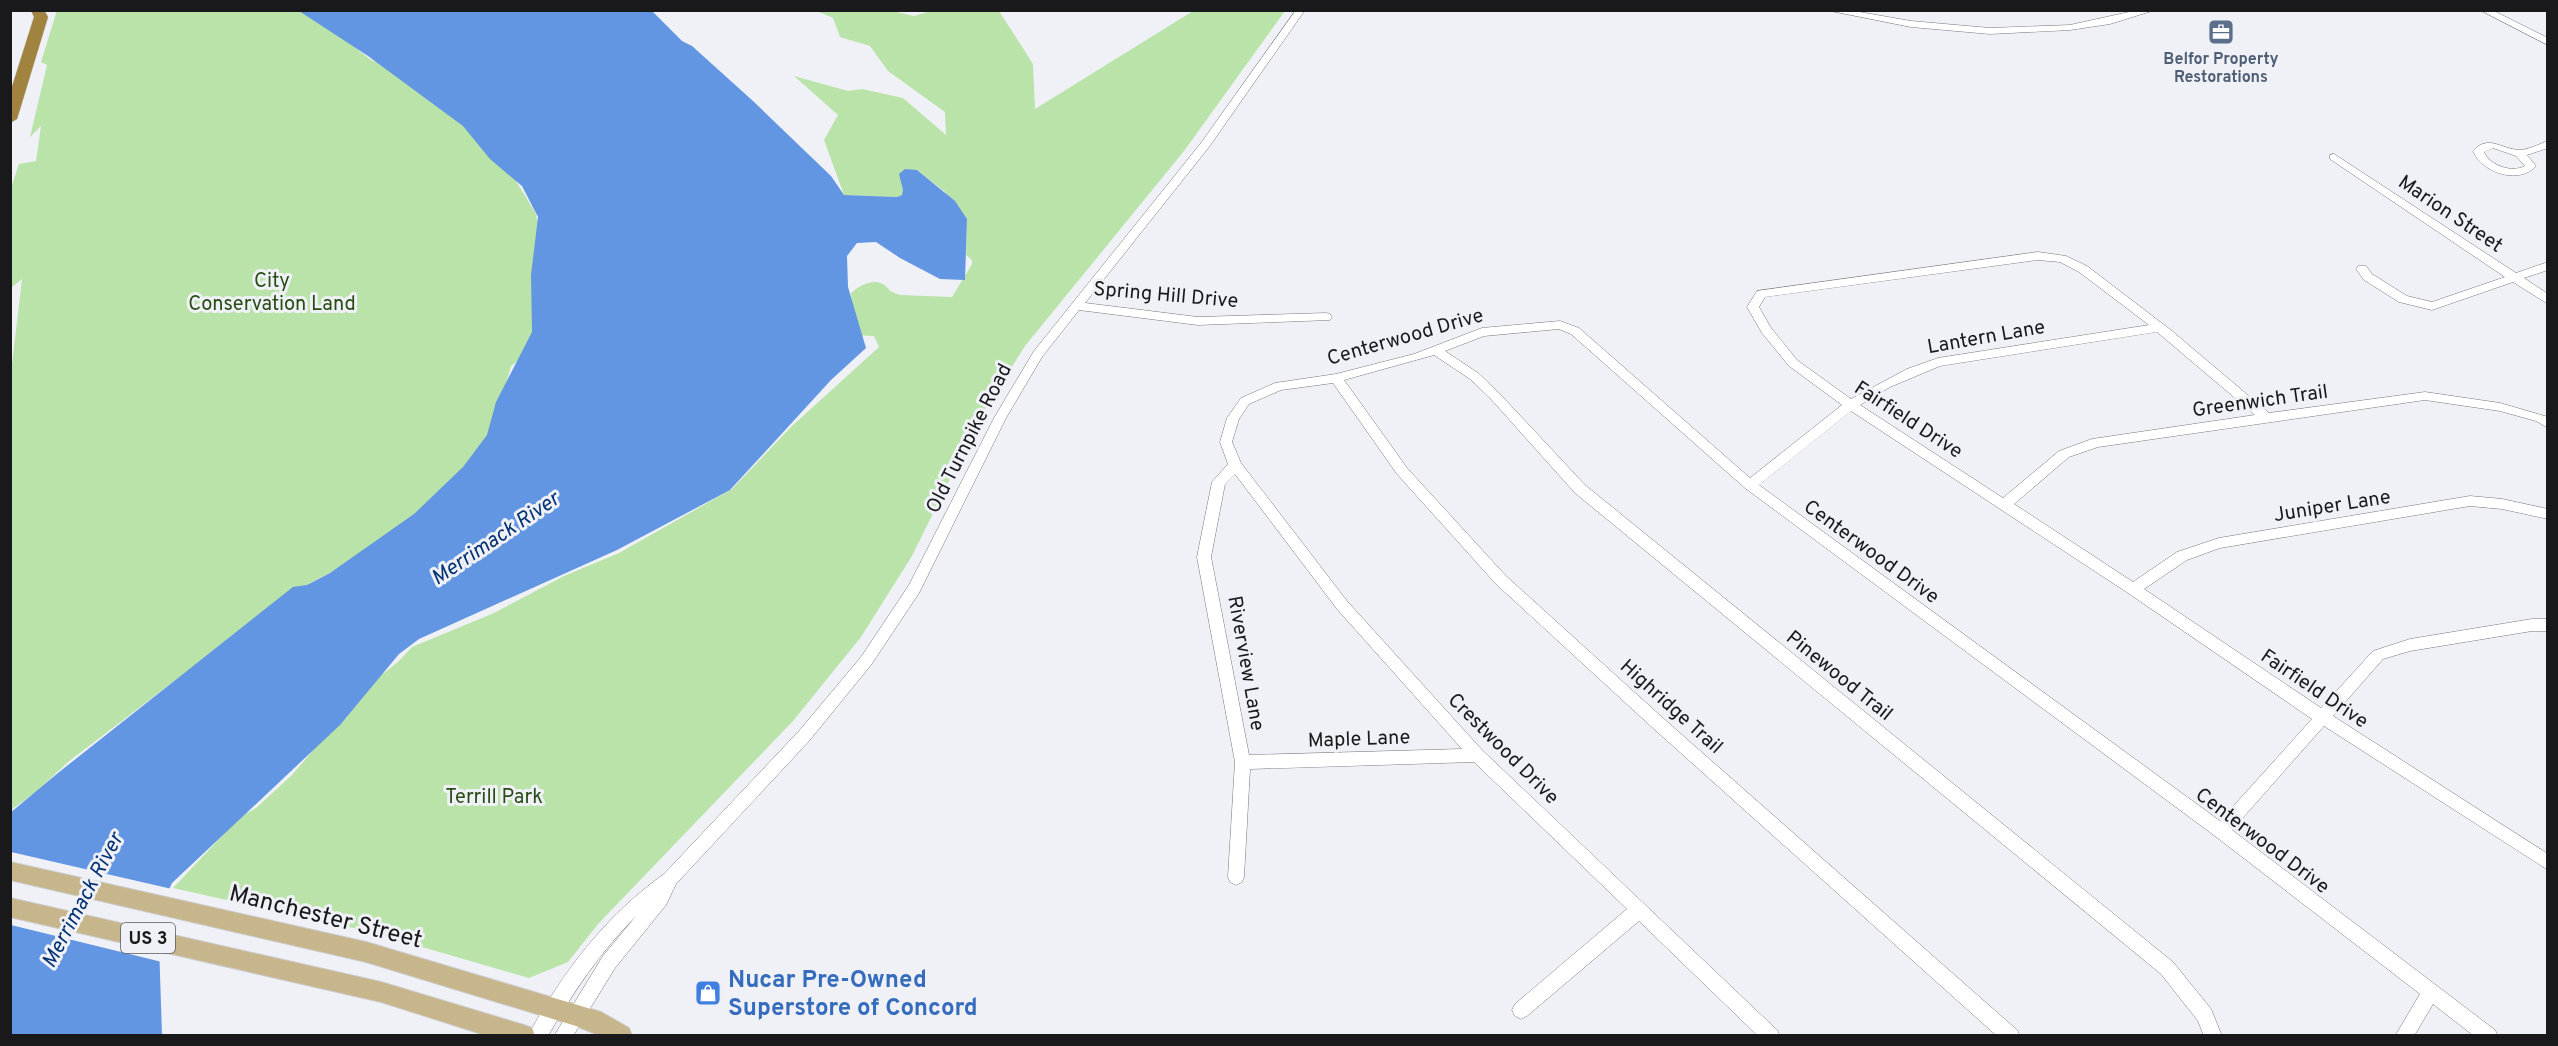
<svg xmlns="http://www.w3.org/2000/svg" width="2558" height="1046" viewBox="0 0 2558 1046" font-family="Overpass,sans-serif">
<rect width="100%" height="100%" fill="#f0f1f6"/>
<!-- green -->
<path fill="#b9e3a8" d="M 57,10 L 308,11 L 371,60 L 384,65 L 441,101 L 513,176 L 535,212 L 542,236 L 547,283 L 526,355 L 511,366 L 493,429 L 452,492 L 362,556 L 312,582 L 271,607 L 68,762 L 37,791 L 11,810 L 10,381 L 22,279 L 11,288 L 11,188 L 19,164 L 36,161 L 41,126 L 30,137 L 47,65 L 41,62 Z
M 817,11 L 892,11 L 914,16 L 931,11 L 999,11 L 1033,64 L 1035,109 L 1193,11 L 1285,11 L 1184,151 L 1025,346 L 982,414 L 912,556 L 861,637 L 793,721 L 598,924 L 568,962 L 529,978 L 367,931 L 173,888 L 240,817 L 256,808 L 292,775 L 333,727 L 347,717 L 365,688 L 398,662 L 412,647 L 494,613 L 564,576 L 619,553 L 732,489 L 792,426 L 879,347 L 874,336 L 855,335 L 852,316 L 851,293 C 862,283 880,275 890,291 L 900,295 L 952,297 L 972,264 L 972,260 L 966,255 L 967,219 L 944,191 L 917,170 L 902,195 L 897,197 L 844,195 L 824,140 L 838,115 L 794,76 L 848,91 L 862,89 L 903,98 L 946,135 L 945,112 L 888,71 L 870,46 L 840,37 L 833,18 Z"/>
<!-- water -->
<path fill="#6295e2" d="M 299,11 L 652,11 L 682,41 L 692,46 L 753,101 L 831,176 L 844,195 L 897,197 L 902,195 L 903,190 L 899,174 L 905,169 L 917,170 L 955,201 L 967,219 L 965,280 L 940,279 L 900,258 L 876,242 L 857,243 L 847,256 L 848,287 L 866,348 L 831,380 L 730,490 L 617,550 L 419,639 L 399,654 L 340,725 L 172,883 L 158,913 L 162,1035 L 11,1035 L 10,813 L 58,773 L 293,587 L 307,585 L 330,573 L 414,514 L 463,467 L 487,435 L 496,402 L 532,332 L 531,275 L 538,217 L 522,186 L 490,159 L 463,126 L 368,56 Z"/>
<!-- pier -->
<path fill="#f0f1f6" d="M 11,852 L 172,889 L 161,913 L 162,962 L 11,925 Z"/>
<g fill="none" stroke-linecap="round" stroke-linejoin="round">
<defs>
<path id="minor" d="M 1296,10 L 1305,10 L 1209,147 L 1085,303 L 1198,317 L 1326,313 L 1330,314 L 1332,317 L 1330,320 L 1198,325 L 1079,310 L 1042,357 L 1006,418 L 919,593 L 871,665 L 809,741 L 676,884 L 666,905 L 615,968 L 573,1036 L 554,1036 L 603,956 L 636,916 C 601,951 573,992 548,1036 L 529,1036 C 535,1021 544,1008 552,995 C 583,947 618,907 664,874 L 799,731 L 861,657 L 909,585 L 994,418 L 1034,351 L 1201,143 Z
M 1826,10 L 1848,10 L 1911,21 L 1990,28 L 2070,25 L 2138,10 L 2155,10 L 2110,24 L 2070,30 L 1990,34 L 1911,27 Z
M 2480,10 L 2492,10 L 2548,38 L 2548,45 Z
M 2548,141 L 2548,148 L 2527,155 L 2536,166 C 2519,185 2482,173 2473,151 C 2488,134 2501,149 2519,150 C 2528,150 2539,144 2548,141 ZM 2493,148 L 2516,156 L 2525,166 C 2512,173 2490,166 2484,152 Z
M 2334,154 L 2516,273 L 2548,262 L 2548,270 L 2524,278 L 2548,294 L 2548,304 L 2513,282 L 2432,310 L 2399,302 L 2364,280 L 2356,269 L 2358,266 L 2366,266 L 2372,274 L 2407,296 L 2432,302 L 2505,277 L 2330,159 L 2330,155 Z
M 2038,252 L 2066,256 L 2087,266 L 2172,331 L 2269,413 L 2425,392 L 2500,403 L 2548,417 L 2548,428 L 2536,421 L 2500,411 L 2425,400 L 2098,447 L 2069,457 L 2014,504 L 2133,582 L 2177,552 L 2219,538 L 2470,496 L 2502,499 L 2548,509 L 2548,519 L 2502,509 L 2470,506 L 2220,548 L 2187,560 L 2144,589 L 2321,708 L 2373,651 L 2410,639 L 2532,619 L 2548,619 L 2548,631 L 2532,631 L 2410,651 L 2383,659 L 2333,716 L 2548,854 L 2548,870 L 2324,726 L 2232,830 L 2495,1030 L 2498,1036 L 2474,1036 L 2433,1004 L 2414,1036 L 2395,1036 L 2420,994 L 2215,836 L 1745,488 L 1571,334 L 1559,329 L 1484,336 L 1445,351 L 1478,373 L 1498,392 L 1585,485 L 2173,962 L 2211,1009 L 2222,1036 L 2204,1036 L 2198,1021 L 2161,974 L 1575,493 L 1490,398 L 1470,379 L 1434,355 L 1344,380 L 1407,468 L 1506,576 L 1664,719 L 2017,1030 L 2020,1036 L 1997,1036 L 1654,729 L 1496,584 L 1397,474 L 1333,383 L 1281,390 L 1249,404 L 1239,419 L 1232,442 L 1241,463 L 1347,601 L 1482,750 L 1777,1030 L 1780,1036 L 1758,1036 L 1639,921 L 1527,1016 L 1521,1019 L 1515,1016 L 1512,1010 L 1515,1004 L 1627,909 L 1474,762 L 1250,769 L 1244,877 L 1242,882 L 1236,885 L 1230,882 L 1228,877 L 1235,762 L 1197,557 L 1212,482 L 1228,464 L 1220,442 L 1227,418 L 1241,398 L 1275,383 L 1336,374 L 1414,354 L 1482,328 L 1560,321 L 1579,328 L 1750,478 L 1842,405 L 1789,366 L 1762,333 L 1747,307 L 1757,291 ZM 2038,260 L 2060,262 L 2079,272 L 2149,325 L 1938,358 L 1907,369 L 1851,399 L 1797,360 L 1771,328 L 1759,307 L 1765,297 ZM 2157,332 L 2255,415 L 2092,439 L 2059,451 L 2003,498 L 1860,405 L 1890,387 L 1940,366 ZM 1851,411 L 2128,593 L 2312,719 L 2220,821 L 1759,485 ZM 1235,474 L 1337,609 L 1462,749 L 1249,755 L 1211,557 L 1225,484 Z"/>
<path id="major" d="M 10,862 L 366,942 L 601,1012 L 629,1028 L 632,1036 L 601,1036 L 576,1026 L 366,962 L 10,880 Z
M 10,898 L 381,982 L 524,1025 L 532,1028 L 535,1036 L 488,1036 L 381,1002 L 10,917 Z"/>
<path id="highway" d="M 31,10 L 44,10 L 48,17 L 17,119 L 10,123 L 10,93 L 34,17 Z"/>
</defs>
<!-- minor casing -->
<use href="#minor" stroke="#77787c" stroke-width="1"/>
<!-- major casing -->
<use href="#major" stroke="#cccccd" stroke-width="2"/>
<!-- highway casing -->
<use href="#highway" stroke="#cccccd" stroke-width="1"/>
<!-- minor -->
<use href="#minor" fill="#fff" fill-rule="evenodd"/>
<!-- major -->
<use href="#major" fill="#c7b58c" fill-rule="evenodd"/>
<!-- highway -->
<use href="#highway" fill="#a18340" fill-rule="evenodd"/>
</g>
<!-- icons -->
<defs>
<symbol id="office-square" viewBox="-11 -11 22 22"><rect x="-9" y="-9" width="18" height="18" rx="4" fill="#5c6f8a" stroke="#f0f1f6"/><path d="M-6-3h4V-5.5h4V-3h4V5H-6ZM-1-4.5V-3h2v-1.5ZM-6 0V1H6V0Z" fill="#fff"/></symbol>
<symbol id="shop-square" viewBox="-11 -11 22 22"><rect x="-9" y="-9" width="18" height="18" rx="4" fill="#3f7fe0" stroke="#f0f1f6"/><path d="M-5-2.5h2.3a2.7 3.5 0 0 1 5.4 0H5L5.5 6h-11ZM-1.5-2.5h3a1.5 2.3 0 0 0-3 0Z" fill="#fff"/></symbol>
</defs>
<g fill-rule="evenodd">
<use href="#office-square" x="2206" y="17" width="30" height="30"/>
<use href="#shop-square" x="693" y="978" width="30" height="30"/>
</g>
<g text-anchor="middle" stroke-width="6" stroke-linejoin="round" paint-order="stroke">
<!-- far-service labels -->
<g font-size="16" font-weight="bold" fill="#4e5e75" stroke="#f0f1f6">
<text x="2221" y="64">Belfor Property<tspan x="2221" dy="18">Restorations</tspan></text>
</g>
<!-- shield labels -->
<rect fill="#f0f1f6" stroke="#5a5a5d" stroke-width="1.5" x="121" y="923" width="54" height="30" rx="4.5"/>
<g font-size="18" font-weight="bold" fill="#19191b">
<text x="148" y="944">US 3</text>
</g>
<!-- street labels -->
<g font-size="20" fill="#19191b" stroke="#f0f1f6">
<text transform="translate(2451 213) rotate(34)" y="7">Marion Street</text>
<text transform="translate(1166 294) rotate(5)" y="7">Spring Hill Drive</text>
<text transform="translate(1405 336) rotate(-16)" y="7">Centerwood Drive</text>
<text transform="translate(1986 336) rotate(-10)" y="7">Lantern Lane</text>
<text transform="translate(2260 400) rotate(-8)" y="7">Greenwich Trail</text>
<text transform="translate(1909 419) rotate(33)" y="7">Fairfield Drive</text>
<text transform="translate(968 438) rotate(-63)" y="7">Old Turnpike Road</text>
<text transform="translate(2332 505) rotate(-9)" y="7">Juniper Lane</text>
<text transform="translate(1872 551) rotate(36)" y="7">Centerwood Drive</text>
<text transform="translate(1247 663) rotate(80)" y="7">Riverview Lane</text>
<text transform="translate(1840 675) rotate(39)" y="7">Pinewood Trail</text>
<text transform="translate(2315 688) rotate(34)" y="7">Fairfield Drive</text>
<text transform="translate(1672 706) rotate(42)" y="7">Highridge Trail</text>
<text transform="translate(1359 738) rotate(-2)" y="7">Maple Lane</text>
<text transform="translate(1504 748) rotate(45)" y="7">Crestwood Drive</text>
<text transform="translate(2263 840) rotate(37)" y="7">Centerwood Drive</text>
</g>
<!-- park labels -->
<g font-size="20" fill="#264b13" stroke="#f0f1f6">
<text x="272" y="287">City<tspan x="272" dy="23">Conservation Land</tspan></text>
<text x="494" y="803">Terrill Park</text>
</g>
<!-- water labels -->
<g font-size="21" font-style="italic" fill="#003174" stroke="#f0f1f6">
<text transform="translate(495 538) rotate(-34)" y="7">Merrimack River</text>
<text transform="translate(82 900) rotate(-62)" y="7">Merrimack River</text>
</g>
<!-- near-street labels -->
<g font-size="24" fill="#19191b" stroke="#f0f1f6">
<text transform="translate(326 916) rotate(14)" y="8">Manchester Street</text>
</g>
<!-- near-shop labels -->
<g font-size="24" font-weight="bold" fill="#366cbe" stroke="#f0f1f6" text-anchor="start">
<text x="728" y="987">Nucar Pre-Owned<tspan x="728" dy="28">Superstore of Concord</tspan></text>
</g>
</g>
<!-- border -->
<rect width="2558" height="1046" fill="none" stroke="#19191b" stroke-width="24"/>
</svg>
